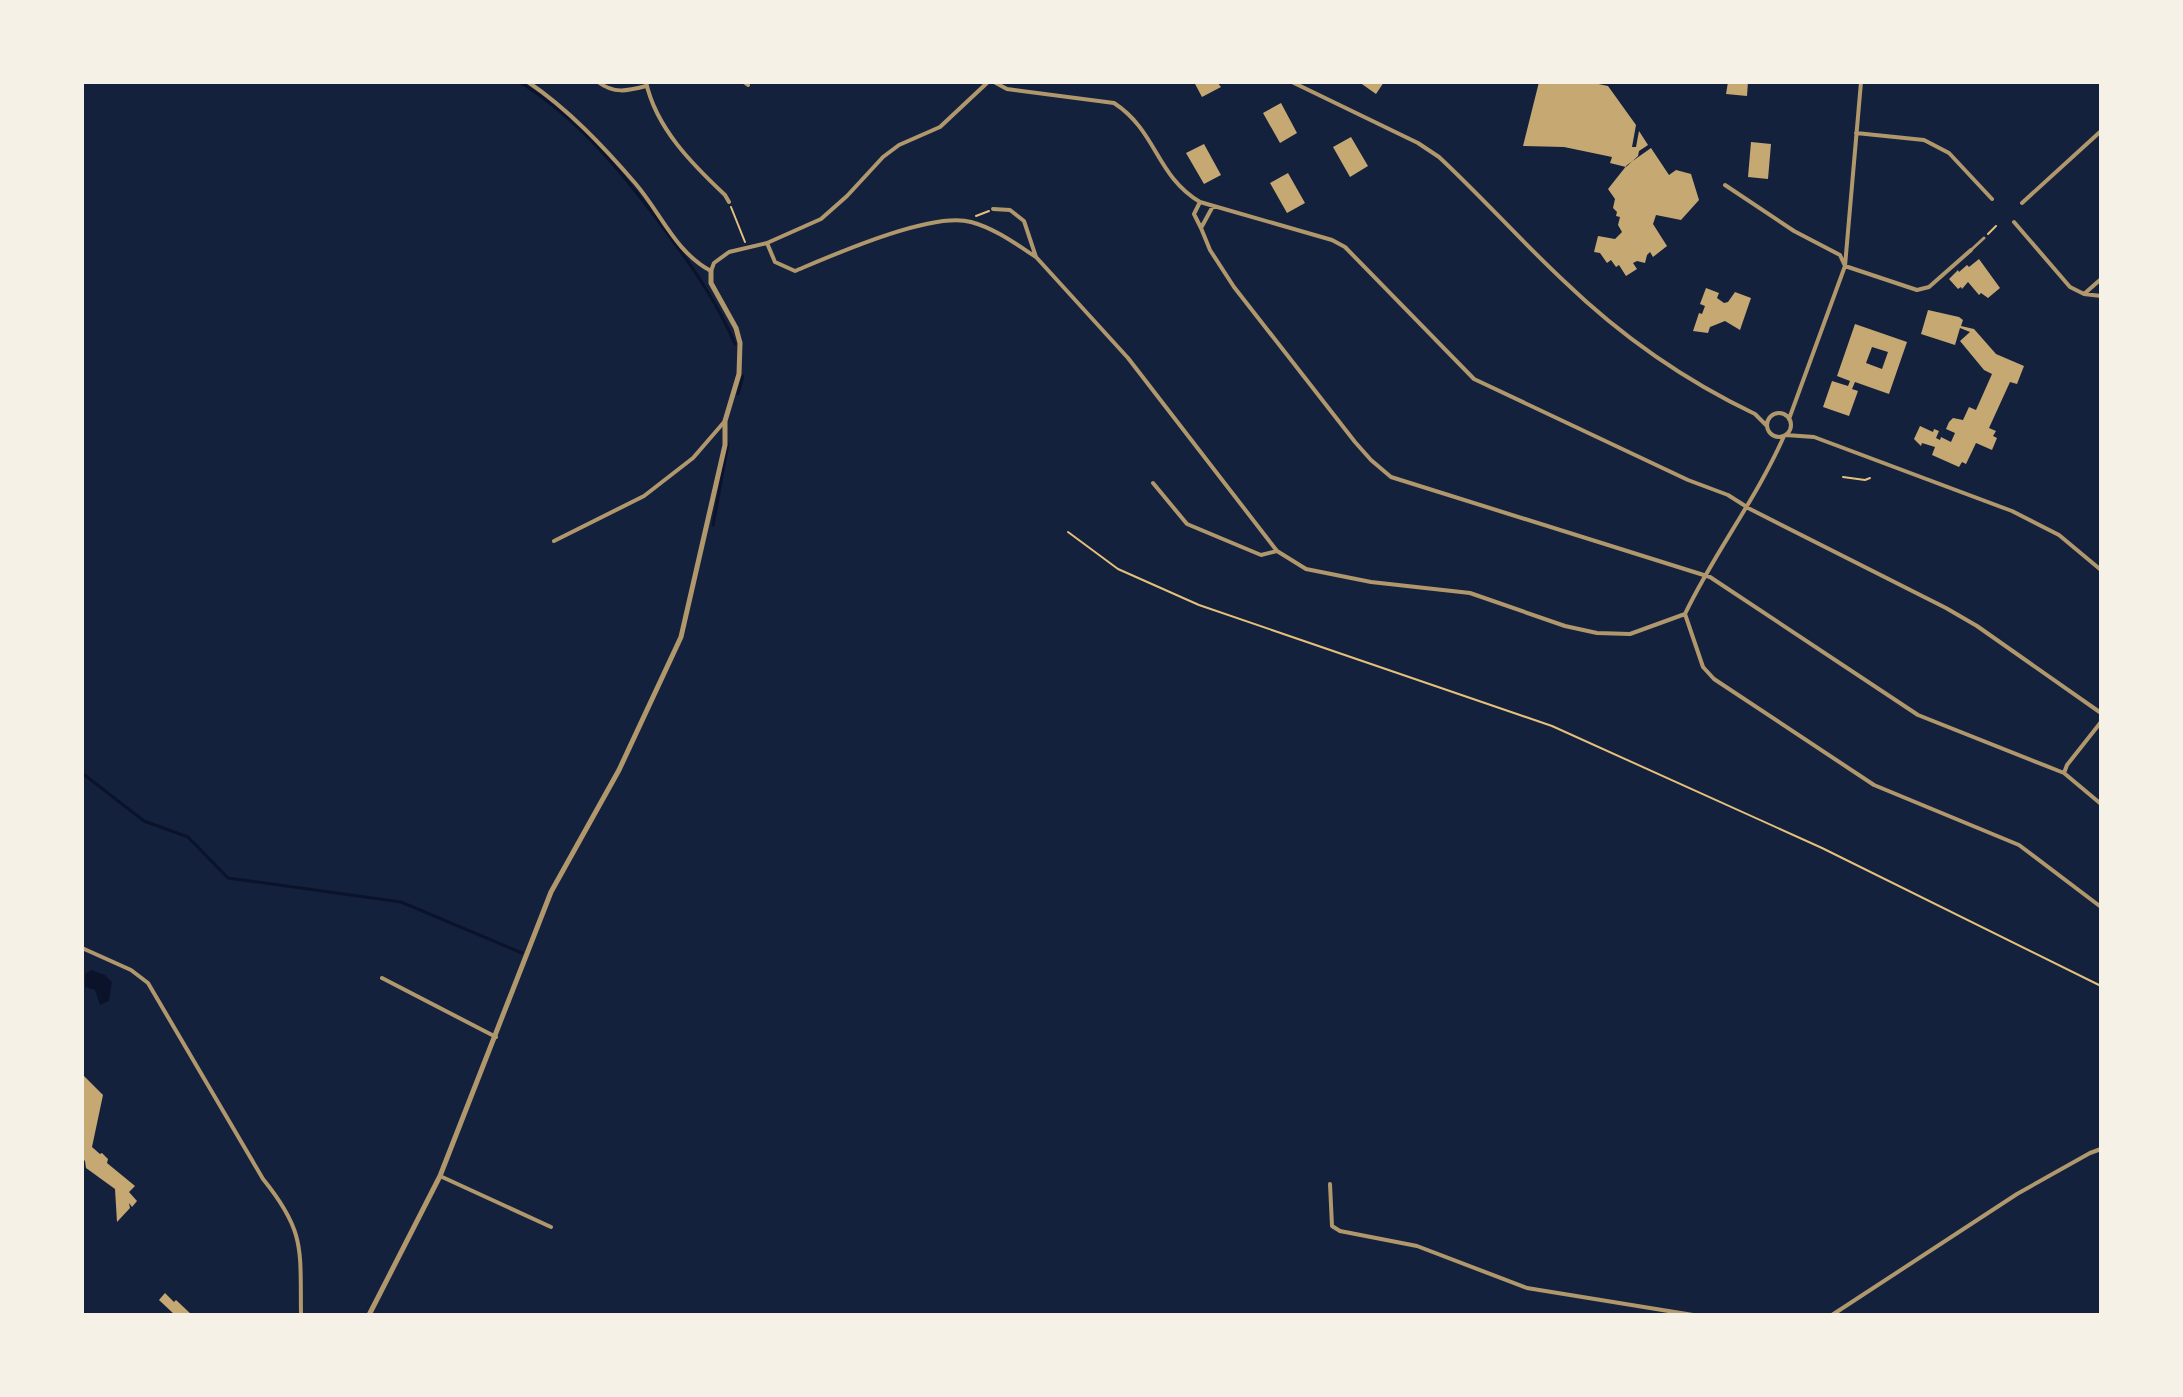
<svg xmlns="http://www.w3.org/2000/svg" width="2183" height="1397" viewBox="0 0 2183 1397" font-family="Lora,serif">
<rect width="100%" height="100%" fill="#14213d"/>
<!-- water -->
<path fill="#0b132b" d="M 91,970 L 105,975 L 112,982 L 109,1001 L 100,1005 L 95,990 L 85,987 L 85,974 Z"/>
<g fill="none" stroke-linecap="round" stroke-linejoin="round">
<!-- stream -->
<path stroke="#0b132b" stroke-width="3" d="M 520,82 C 580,120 623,173 665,230 C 692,266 717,302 735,344
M 738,394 L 743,376
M 713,525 L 728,444
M 82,773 L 144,821 L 188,837 L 228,878 L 401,902 L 522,953"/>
</g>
<!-- building -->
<path fill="#c6a872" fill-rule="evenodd" d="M 1194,82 L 1217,82 L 1221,87 L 1202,97 Z
M 1359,82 L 1384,82 L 1376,94 Z
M 1539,82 L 1589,82 L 1608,86 L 1636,125 L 1632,147 L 1636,147 L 1639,131 L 1648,145 L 1639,151 L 1638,156 L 1626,167 L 1610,163 L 1612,157 L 1564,147 L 1523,146 Z
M 1728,82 L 1748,82 L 1747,96 L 1726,94 Z
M 1281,103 L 1297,133 L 1280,143 L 1263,113 Z
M 1351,137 L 1368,166 L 1350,177 L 1333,147 Z
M 1751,142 L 1771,144 L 1768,179 L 1748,177 Z
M 1204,144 L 1221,175 L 1204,184 L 1186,153 Z
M 1651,148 L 1669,175 L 1676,170 L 1691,174 L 1699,200 L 1681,220 L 1656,215 L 1653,224 L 1667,246 L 1653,257 L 1650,252 L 1647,255 L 1645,263 L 1637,261 L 1633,263 L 1637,269 L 1626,276 L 1619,265 L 1616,267 L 1611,260 L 1607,263 L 1600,253 L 1594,252 L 1598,236 L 1615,239 L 1622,232 L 1618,225 L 1620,217 L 1616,216 L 1617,212 L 1613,208 L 1615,199 L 1608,189 L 1627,165 Z
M 1288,173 L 1305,203 L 1287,213 L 1270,183 Z
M 1979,259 L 2000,288 L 1988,298 L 1981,293 L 1979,295 L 1968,282 L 1962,289 L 1961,287 L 1958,289 L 1949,279 L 1958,270 L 1959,272 L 1967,265 L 1969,267 Z
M 1706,288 L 1719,293 L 1717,298 L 1724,303 L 1728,302 L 1735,292 L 1751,298 L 1740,330 L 1725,321 L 1710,327 L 1708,333 L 1693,331 L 1699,313 L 1702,314 L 1705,306 L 1700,304 Z
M 1928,310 L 1959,317 L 1963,320 L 1961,326 L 1974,329 L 1996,354 L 2024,366 L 2017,384 L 2010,382 L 1989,428 L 1996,431 L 1993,436 L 1997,438 L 1992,450 L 1976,443 L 1966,464 L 1962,462 L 1959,467 L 1932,455 L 1935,447 L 1922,443 L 1921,446 L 1914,439 L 1920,426 L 1933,432 L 1934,429 L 1939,431 L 1936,438 L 1940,440 L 1941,437 L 1951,442 L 1955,433 L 1946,429 L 1949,422 L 1953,418 L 1963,420 L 1969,407 L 1976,410 L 1992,374 L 1984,370 L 1960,341 L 1970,332 L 1960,328 L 1955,345 L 1921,334 Z
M 1855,324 L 1907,342 L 1889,394 L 1855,382 L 1852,389 L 1858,391 L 1849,416 L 1823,407 L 1832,381 L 1848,386 L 1850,381 L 1837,376 ZM 1872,347 L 1888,352 L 1882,369 L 1866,363 Z
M 84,1076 L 103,1095 L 92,1147 L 100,1154 L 102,1153 L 108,1159 L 107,1163 L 135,1186 L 129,1192 L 137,1201 L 132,1207 L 129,1203 L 130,1208 L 117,1222 L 115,1189 L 86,1168 L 85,1161 L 82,1158 Z
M 165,1293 L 174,1302 L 176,1300 L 192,1315 L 175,1315 L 159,1300 Z"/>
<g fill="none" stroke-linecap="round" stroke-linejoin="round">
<!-- path -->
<path stroke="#e5c07b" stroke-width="2" d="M 731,207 L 745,242
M 976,216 L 989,211
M 1988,234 L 1996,226
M 1843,477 L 1865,480 L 1870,478
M 1068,532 L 1118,569 L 1199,605 L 1552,726 L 1822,848 L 2101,986"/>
<!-- pedestrian -->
<path stroke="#b1986c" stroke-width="3" d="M 1971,250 L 1984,238"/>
<!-- minor -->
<path stroke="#b1986c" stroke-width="4" d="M 528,82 C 568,109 603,146 635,183 C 661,213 675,252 711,271 L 714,263 L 729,252 L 767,243 L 821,219 L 847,196 L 883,157 L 899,145 L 940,127 L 988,82
M 598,82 C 614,94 627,91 646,86
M 646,82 C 656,128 692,164 725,195 L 729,202
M 744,82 L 748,85
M 994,82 L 1007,89 L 1114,103 C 1157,131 1156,176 1200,202 L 1332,240 L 1345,247 L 1474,379 L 1688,480 L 1728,495 L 1750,509 L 1946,608 L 1977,626 L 2101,713
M 1292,82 L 1418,143 L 1439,157 C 1483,198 1522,242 1565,282 C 1620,335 1686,381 1755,414 L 1767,426
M 1856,133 L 1924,140 L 1949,153 L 1992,199
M 1725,185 L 1794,231 L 1840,255 L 1845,266 L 1917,290 L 1929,287 L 1971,250
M 1200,202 L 1194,214 L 1201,228 L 1213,206
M 2022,203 L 2101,131
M 993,209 L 1010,210 L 1024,221 L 1036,257 L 1128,358 L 1277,551 L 1306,569 L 1371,582 L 1470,593 L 1565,626 L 1597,633 L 1630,634 L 1685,614
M 2014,222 L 2070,287 L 2084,294 L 2101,296
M 1201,228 L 1210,250 L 1234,287 L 1355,442 L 1371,460 L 1391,477 L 1710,577 L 1918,715 L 2064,773 L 2101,804
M 767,243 L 775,262 L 795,271 C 833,255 932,211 971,222 C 994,228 1016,244 1036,257
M 2084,294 L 2101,279
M1767 425a12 12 0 1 1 24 0a12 12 0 1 1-24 0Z
M 1789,419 L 1845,266 L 1861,82
M 1786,435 L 1814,437 L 2012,511 L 2059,535 L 2101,570
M 1153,483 L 1187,524 L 1261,555 L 1277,551
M 554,541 L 644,496 L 693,458 L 725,421
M 1685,614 L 1703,667 L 1714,679 L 1874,785 L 2019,845 L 2101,907
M 1685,614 C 1714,553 1757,498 1784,436
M 2064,773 L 2067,765 L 2101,722
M 82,948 L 131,970 L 148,983 L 263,1179 C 306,1232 300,1250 301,1315
M 382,978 L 496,1037
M 440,1176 L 551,1227
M 1330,1184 L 1332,1226 L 1340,1231 L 1417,1246 L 1527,1288 L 1693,1315
M 1832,1315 L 2017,1194 L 2090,1153 L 2101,1149"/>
<!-- tertiary -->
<path stroke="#b1986c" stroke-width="5" d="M 369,1315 L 440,1176 L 551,892 L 619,770 L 681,637 L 725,445 L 725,421 L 739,374 L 740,343 L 736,328 L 711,283 L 711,271"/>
</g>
<!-- border -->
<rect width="2183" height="1397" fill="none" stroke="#f6f1e7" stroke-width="168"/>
</svg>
